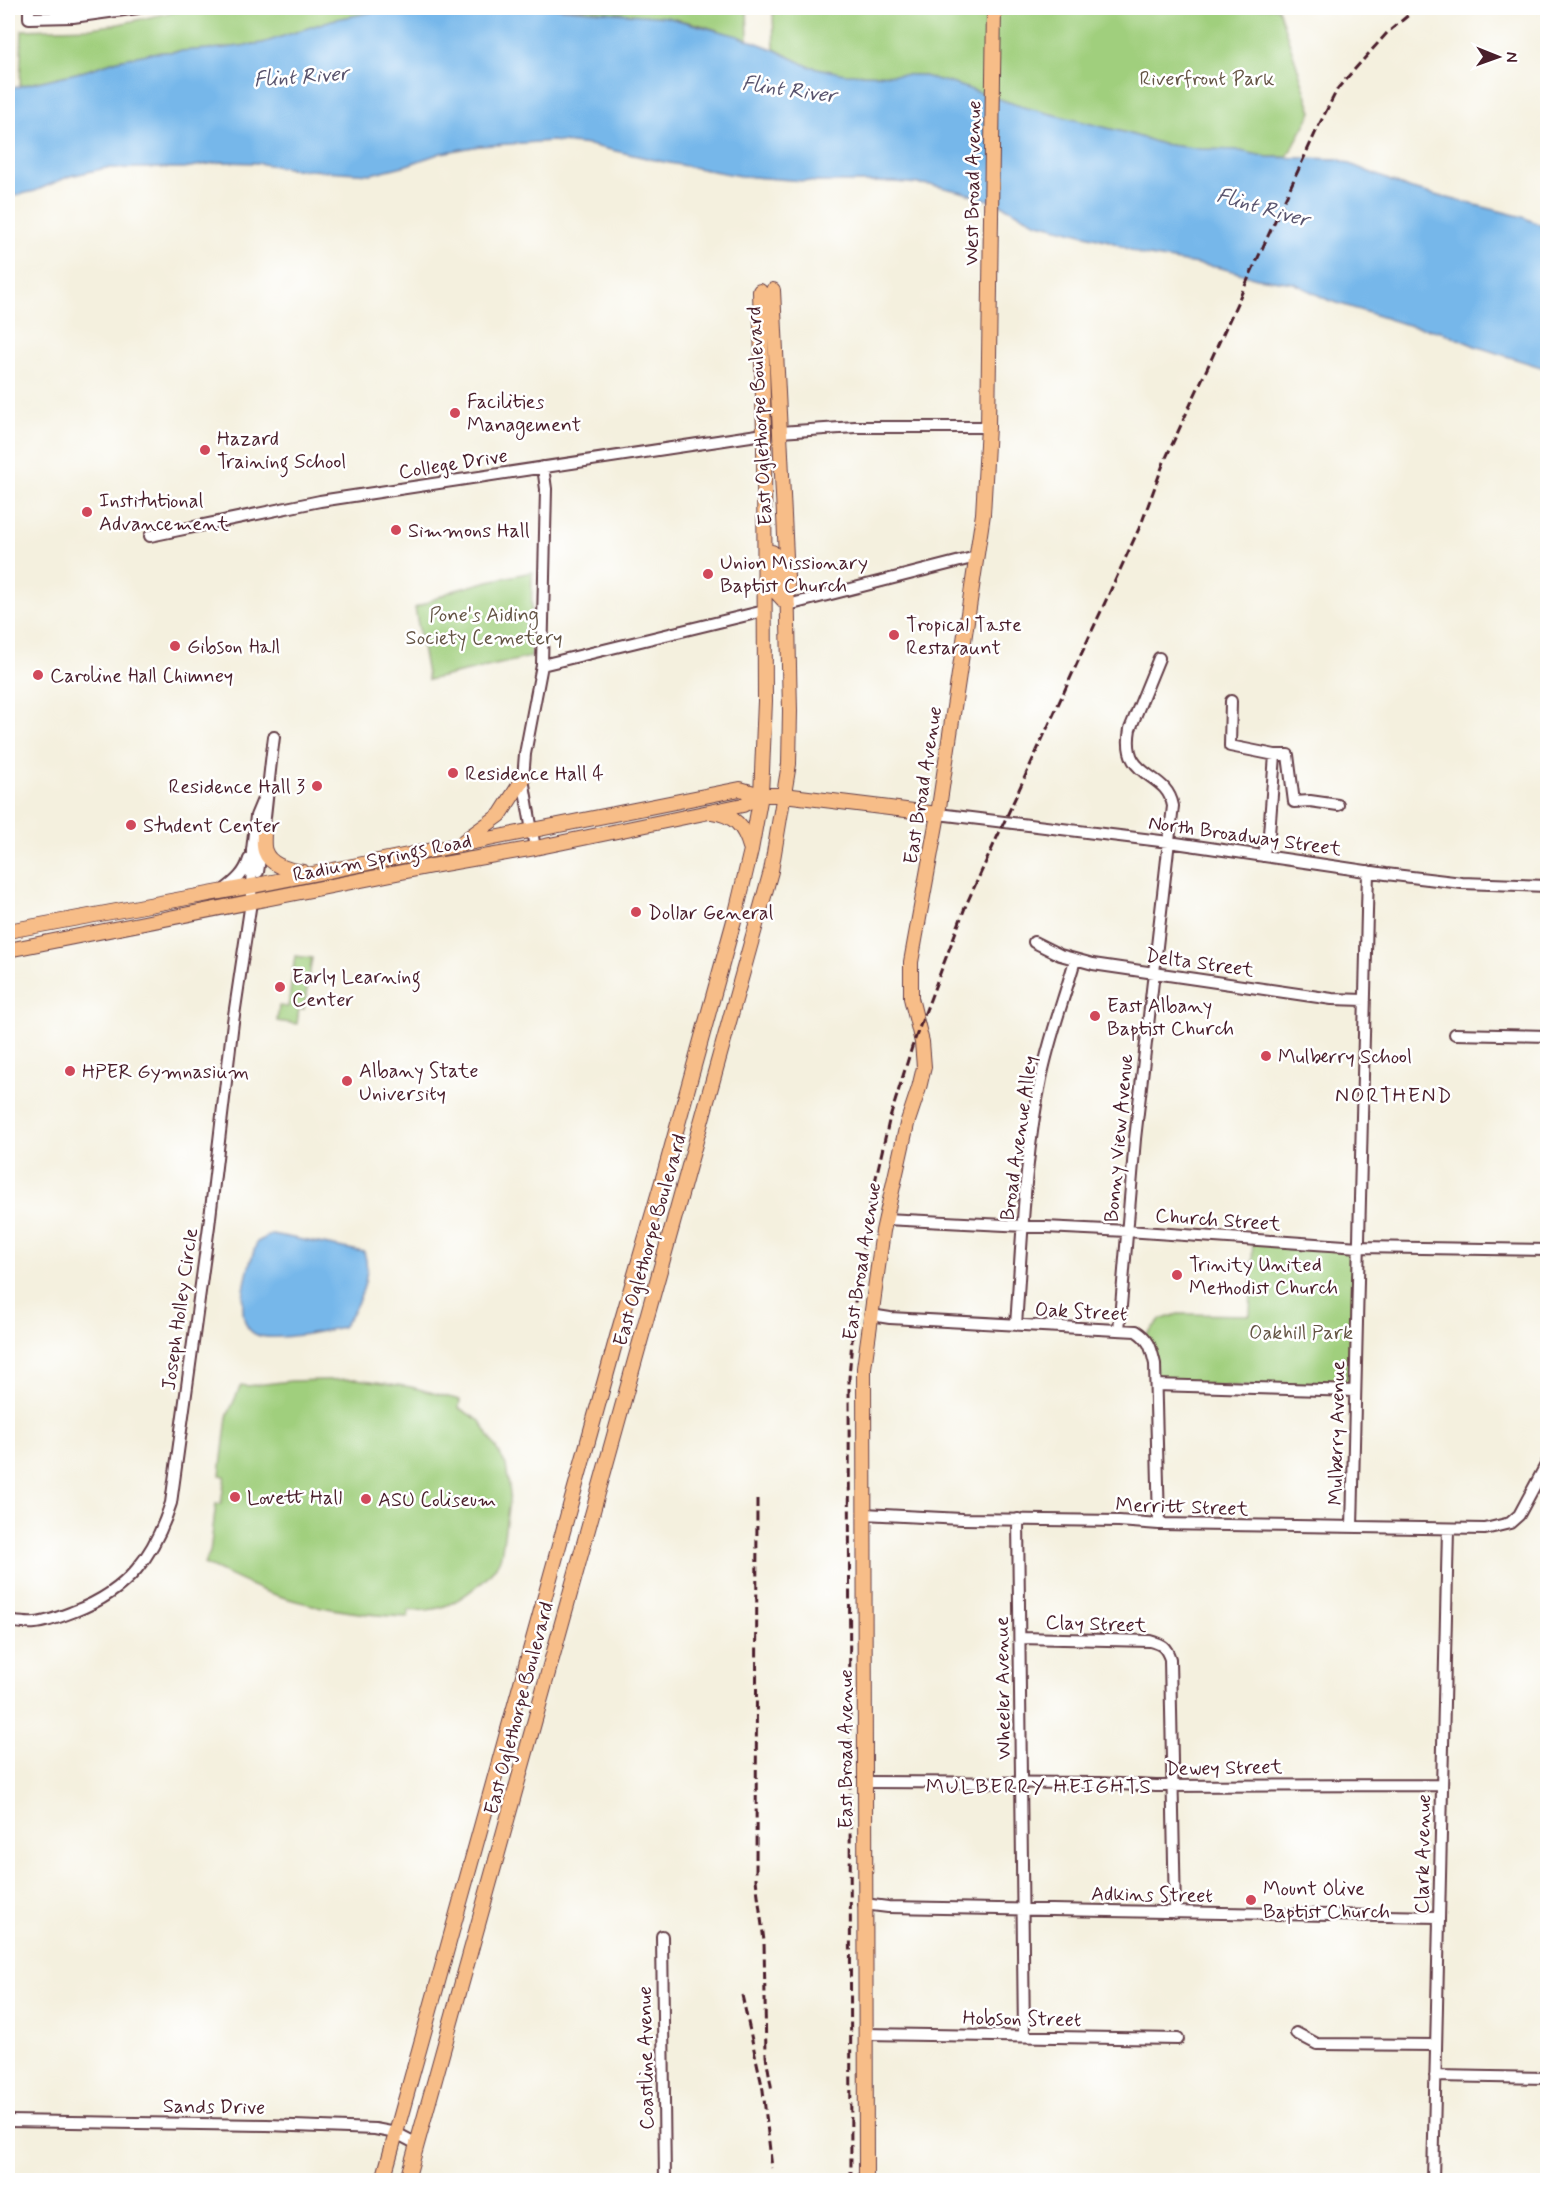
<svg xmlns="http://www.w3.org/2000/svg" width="1555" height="2188" viewBox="0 0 1555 2188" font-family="Mynerve,sans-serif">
<rect width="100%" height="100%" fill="#fff"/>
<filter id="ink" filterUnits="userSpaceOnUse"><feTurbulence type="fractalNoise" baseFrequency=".0167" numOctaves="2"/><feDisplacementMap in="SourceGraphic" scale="12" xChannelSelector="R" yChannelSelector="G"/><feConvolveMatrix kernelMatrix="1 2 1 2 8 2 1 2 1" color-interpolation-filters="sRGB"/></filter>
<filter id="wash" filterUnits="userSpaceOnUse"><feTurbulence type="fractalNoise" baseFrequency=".008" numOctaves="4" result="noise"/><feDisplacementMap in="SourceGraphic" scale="24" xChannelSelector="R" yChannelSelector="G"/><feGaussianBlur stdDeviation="1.35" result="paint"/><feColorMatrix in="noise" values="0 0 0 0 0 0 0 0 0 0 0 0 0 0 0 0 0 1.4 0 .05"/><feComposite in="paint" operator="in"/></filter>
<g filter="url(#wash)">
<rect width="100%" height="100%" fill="#f4f0de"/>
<!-- green -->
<path fill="#a0cf7d" stroke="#757754" stroke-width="1.5" d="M 191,8 L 394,8 L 332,20 L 263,43 L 225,48 L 152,53 L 118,60 L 85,71 L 20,86 L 22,30 L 91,28 L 119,24 Z
M 554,8 L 747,8 L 748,40 L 701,25 L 666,17 Z
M 773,8 L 1278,8 L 1312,112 L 1287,157 L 1267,157 L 1236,150 L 1200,149 L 1162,144 L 1127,133 L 1023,107 L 954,84 L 920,75 L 844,74 L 808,66 L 774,49 Z
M 532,572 L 531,657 L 428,680 L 415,608 L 452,591 L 489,581 Z
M 295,956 L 312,958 L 304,1009 L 299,1008 L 297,1024 L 277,1021 L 279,1006 L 288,1007 Z
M 1253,1240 L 1358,1248 L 1355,1390 L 1159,1384 L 1146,1335 L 1160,1320 L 1178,1314 L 1250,1315 Z
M 357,1379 L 411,1387 L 460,1400 L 459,1408 L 480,1421 L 506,1465 L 510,1494 L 501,1556 C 495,1575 461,1601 442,1607 C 432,1610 420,1611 409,1610 L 408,1617 C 361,1615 312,1608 267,1592 C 246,1584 225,1573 204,1564 L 210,1552 L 216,1504 L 221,1504 L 225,1476 L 220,1475 L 227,1417 L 241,1385 L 247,1386 L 291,1381 Z"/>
<!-- water -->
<path fill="#76b7ea" stroke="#606b8a" stroke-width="1.5" d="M 394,8 L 554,8 L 666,17 L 738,36 L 773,49 L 808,66 L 844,74 L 920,75 L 954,84 L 1023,107 L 1127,133 L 1162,144 L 1200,149 L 1236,150 L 1267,157 L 1338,159 L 1408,188 L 1523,217 L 1547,228 L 1547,369 L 1475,346 L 1442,332 L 1404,324 L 1328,300 L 1294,283 L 1257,278 L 1221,268 L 1143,255 L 1109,241 L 1035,222 L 998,203 L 962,192 L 932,185 L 894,182 L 817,182 L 740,176 L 664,162 L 589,145 L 552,141 L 479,146 L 441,153 L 407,165 L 371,174 L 294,169 L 257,163 L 221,162 L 184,168 L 106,168 L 70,176 L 35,191 L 8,197 L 8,89 L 85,71 L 118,60 L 152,53 L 225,48 L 263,43 L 332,20 Z
M 272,1234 L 364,1252 C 373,1277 358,1307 342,1327 C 323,1331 271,1343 255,1334 C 230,1321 250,1261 257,1242 Z"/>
</g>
<g filter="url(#ink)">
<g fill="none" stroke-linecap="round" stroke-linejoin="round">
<defs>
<path id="minor" d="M 29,8 L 29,18 L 73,17 L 138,8
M 780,432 L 855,427 L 988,427
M 150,536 L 320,501 L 764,434
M 788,605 L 976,557
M 542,665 L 764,611
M 1231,701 L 1230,746 L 1275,755 L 1288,755 L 1294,802 L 1310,801 L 1338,805
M 938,814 L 1169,842 L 1386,874 L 1462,883 L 1548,886
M 535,848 L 523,779 L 525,754 L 542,665 L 546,489 L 543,467
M 1263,856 L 1269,834 L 1275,755
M 258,872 C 265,827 268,782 274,737
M 224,890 C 236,881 245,873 249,859
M 1034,942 L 1060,955 L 1093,964 L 1332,999 L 1365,1000
M 1455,1034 L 1548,1036
M 885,1219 L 1127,1231 L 1359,1247 L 1548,1250
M 871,1315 L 890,1318 L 1136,1331 C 1150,1340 1151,1348 1155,1364 L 1159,1524
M 1016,1325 C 1022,1243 1024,1159 1041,1079 C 1049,1038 1064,999 1075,960
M 1119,1330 L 1135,1139 L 1173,806 C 1166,769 1121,781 1130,729 L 1159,658
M 1156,1385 L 1355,1391
M 864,1514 L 962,1519 L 1119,1521 L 1159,1524 L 1485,1529 L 1510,1523 L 1519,1515 L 1548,1461
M 1018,1519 L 1024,2036
M 1352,1527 L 1368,871
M 8,1621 C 16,1622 26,1624 35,1623 C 48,1622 62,1616 75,1611 C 128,1591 154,1556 171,1503 L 209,1226 L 233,1022 L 251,902 L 252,850 L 256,816 L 266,792
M 1020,1638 L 1150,1641 C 1162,1644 1166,1647 1170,1659 L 1175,1913
M 864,1782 L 1100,1783 L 1156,1786 L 1441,1785
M 864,1904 L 888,1907 L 1438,1917
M 662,1936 L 665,2180
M 1296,2033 L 1317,2044 L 1436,2045
M 865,2034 L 1178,2039
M 1435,2076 L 1548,2078
M 8,2121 L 267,2125 L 375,2129 L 396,2133 L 417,2144
M 1433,2180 L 1448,1529"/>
<path id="major" d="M 772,552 L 776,592 L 788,605
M 712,812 C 734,815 744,826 750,847
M 264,832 C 264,838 263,846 265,851 C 270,866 289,870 303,872
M 464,841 L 500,815 L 523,779
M 8,931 L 252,886 L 740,789 L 761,795 L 784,795 L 938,814
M 8,950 L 432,866 L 535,848 L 743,805 L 761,795
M 383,2180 L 618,1333 L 665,1171 L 735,917 L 751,850 L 761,795 L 765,701 L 764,434 L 760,291
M 407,2180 L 771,871 L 789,764 L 790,711 L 787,577 L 773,290
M 866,2180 L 864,1368 L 883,1231 L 907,1124 L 919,1088 L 924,1067 L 922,1042 L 911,998 L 911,962 L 938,814 L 983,514 L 988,427 L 994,8"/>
</defs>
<!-- minor casing -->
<use href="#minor" stroke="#643e46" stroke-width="14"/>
<!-- major casing -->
<use href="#major" stroke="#643e46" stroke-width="16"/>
<!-- minor -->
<use href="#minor" stroke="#fff" stroke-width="10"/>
<!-- major -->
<use href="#major" stroke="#f7bd88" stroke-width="14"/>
<!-- rail -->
<path stroke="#4a1f2b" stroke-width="3" stroke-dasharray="9 4.5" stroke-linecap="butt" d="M 757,1499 L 756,1880 L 764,1941 L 766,2056 L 772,2091
M 742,1995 L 763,2090 L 772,2168
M 851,2180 L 849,1378 L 855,1302 L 869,1208 L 889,1121 L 912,1047 L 966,905 L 1142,522 L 1164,462 L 1319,125 L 1338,88 L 1387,33 L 1417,8"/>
</g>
</g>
<!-- markers -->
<g fill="#d1495b" stroke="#fff" stroke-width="2">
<circle cx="455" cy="413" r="6"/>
<circle cx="205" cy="450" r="6"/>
<circle cx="87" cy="512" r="6"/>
<circle cx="396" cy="530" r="6"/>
<circle cx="708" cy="574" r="6"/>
<circle cx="894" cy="635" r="6"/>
<circle cx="175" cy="646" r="6"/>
<circle cx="38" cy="675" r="6"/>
<circle cx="453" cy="773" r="6"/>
<circle cx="317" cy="786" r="6"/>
<circle cx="131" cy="825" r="6"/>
<circle cx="636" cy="912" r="6"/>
<circle cx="280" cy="987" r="6"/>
<circle cx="1095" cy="1016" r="6"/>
<circle cx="1266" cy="1056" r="6"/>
<circle cx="70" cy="1071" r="6"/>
<circle cx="347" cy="1081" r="6"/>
<circle cx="1177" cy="1275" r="6"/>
<circle cx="235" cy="1497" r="6"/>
<circle cx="366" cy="1499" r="6"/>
<circle cx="1251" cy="1900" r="6"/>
</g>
<g text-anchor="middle" stroke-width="5" stroke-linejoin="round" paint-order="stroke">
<!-- park labels -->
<g font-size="20" fill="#645444" stroke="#fff">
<text x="1207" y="85">Riverfront Park</text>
<text x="484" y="621">Pone's Aiding<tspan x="484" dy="23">Society Cemetery</tspan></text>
<text x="1301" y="1339">Oakhill Park</text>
</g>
<!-- street labels -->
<g font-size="20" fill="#4a1f2b" stroke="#fff">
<text transform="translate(972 183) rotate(-89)" y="7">West Broad Avenue</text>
<text transform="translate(759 416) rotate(-93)" y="7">East Oglethorpe Boulevard</text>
<text transform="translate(453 463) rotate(-9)" y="7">College Drive</text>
<text transform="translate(922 785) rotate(-81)" y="7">East Broad Avenue</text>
<text transform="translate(1245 835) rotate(8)" y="7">North Broadway Street</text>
<text transform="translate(382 857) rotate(-11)" y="7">Radium Springs Road</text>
<text transform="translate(1200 962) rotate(8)" y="7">Delta Street</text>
<text transform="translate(1018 1138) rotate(-82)" y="7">Broad Avenue Alley</text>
<text transform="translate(1118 1138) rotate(-85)" y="7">Bonny View Avenue</text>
<text transform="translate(1218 1219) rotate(4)" y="7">Church Street</text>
<text transform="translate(649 1240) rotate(-74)" y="7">East Oglethorpe Boulevard</text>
<text transform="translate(861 1261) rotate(-81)" y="7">East Broad Avenue</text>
<text transform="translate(179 1309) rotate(-82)" y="7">Joseph Holley Circle</text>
<text transform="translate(1081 1311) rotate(3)" y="7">Oak Street</text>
<text transform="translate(1336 1433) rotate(-89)" y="7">Mulberry Avenue</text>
<text transform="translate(1182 1506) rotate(2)" y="7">Merritt Street</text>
<text transform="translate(1096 1623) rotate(2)" y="7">Clay Street</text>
<text transform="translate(1002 1688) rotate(-91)" y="7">Wheeler Avenue</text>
<text transform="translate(518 1708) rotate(-75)" y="7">East Oglethorpe Boulevard</text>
<text transform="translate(845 1749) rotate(-90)" y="7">East Broad Avenue</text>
<text transform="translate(1224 1767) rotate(-1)" y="7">Dewey Street</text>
<text transform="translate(1422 1854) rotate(-89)" y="7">Clark Avenue</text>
<text transform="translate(1152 1894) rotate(1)" y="7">Adkins Street</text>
<text transform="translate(1022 2018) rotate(1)" y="7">Hobson Street</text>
<text transform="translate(645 2058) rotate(-91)" y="7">Coastline Avenue</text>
<text transform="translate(214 2106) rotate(1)" y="7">Sands Drive</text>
</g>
<!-- poi labels -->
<g font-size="20" fill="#4a1f2b" stroke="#fff" text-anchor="start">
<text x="467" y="408">Facilities<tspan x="467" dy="23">Management</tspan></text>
<text x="217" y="445">Hazard<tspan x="217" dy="23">Training School</tspan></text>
<text x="99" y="507">Institutional<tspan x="99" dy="23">Advancement</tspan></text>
<text x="408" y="537">Simmons Hall</text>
<text x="720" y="569">Union Missionary<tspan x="720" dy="23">Baptist Church</tspan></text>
<text x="906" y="631">Tropical Taste<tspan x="906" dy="23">Restaraunt</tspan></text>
<text x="187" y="653">Gibson Hall</text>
<text x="50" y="682">Caroline Hall Chimney</text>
<text x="465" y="780">Residence Hall 4</text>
<text x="305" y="793" text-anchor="end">Residence Hall 3</text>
<text x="143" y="832">Student Center</text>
<text x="648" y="919">Dollar General</text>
<text x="292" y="983">Early Learning<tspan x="292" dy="23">Center</tspan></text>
<text x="1107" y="1012">East Albany<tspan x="1107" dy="23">Baptist Church</tspan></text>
<text x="1278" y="1063">Mulberry School</text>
<text x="359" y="1077">Albany State<tspan x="359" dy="23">University</tspan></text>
<text x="82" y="1078">HPER Gymnasium</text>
<text x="1189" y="1271">Trinity United<tspan x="1189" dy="23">Methodist Church</tspan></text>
<text x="247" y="1504">Lovett Hall</text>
<text x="378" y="1506">ASU Coliseum</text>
<text x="1263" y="1895">Mount Olive<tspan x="1263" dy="23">Baptist Church</tspan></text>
</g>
<!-- water labels -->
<g font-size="21" font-style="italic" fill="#59546e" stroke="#fff">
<text transform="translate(301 76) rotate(-4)" y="7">Flint River</text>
<text transform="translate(789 89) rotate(8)" y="7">Flint River</text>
<text transform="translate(1263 207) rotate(16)" y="7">Flint River</text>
</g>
<!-- neighbourhood labels -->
<g font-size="21" letter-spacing="1.5" fill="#4a1f2b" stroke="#fff">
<text x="1394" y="1102">NORTHEND</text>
<text x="1039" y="1793">MULBERRY HEIGHTS</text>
</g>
</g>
<!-- margin -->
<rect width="1555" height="2188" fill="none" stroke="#fff" stroke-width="30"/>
<!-- north arrow -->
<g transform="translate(1498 57) rotate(91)" stroke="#ffffff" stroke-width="4.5" paint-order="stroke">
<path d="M0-4.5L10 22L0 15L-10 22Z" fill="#4a1f2b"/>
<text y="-9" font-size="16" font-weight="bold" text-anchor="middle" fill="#4a1f2b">N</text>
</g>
</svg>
